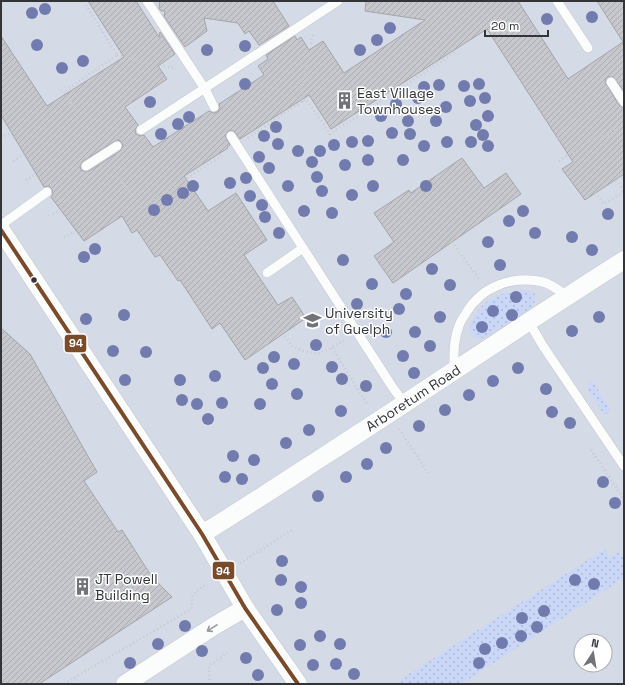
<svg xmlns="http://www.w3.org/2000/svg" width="625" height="685" viewBox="0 0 625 685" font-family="'Space Grotesk',sans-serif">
<defs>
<pattern id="grass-dots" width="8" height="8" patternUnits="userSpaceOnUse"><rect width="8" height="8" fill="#cbd7f7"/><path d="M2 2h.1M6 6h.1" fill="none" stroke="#afb9d4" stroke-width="1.8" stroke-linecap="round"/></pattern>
<pattern id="building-hatch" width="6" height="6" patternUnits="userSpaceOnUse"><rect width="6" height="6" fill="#c7c8cd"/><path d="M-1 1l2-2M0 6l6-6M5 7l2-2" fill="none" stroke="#abacb1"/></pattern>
</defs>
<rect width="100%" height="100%" fill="#e6e8ee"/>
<!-- built -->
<path fill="#d5dae7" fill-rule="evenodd" d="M 1,1 L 624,1 L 624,684 L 1,684 ZM 581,641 L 605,641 L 605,665 L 581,665 Z"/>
<!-- grass -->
<path fill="url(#grass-dots)" d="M 525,290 L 536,294 L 535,301 L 531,308 L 484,338 L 477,338 L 471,335 C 467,321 482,302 494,297 C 504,293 514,292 525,290 Z
M 593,382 L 610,409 L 608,414 L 603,413 L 587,388 L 589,383 Z
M 605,549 L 610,557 L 619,552 L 624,558 L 624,571 L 622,572 L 624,578 L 461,684 L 399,684 L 402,680 L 409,674 Z"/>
<!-- building -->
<path fill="url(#building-hatch)" stroke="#a3a5a9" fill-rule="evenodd" d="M 88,1 L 136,1 L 159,37 L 160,32 L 175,54 L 158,66 L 167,79 L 125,107 L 138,125 L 135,130 L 136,134 L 141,136 L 144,135 L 153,147 L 209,111 L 213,113 L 217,112 L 220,108 L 219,104 L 264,75 L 258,66 L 268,59 L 266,55 L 295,36 L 297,40 L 301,37 L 309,50 L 323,41 L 344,73 L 425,20 L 365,11 L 366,1 L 518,1 L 568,79 L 623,42 L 597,1 L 624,1 L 624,91 L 613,77 L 607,77 L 605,82 L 619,105 L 624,108 L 624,174 L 585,200 L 562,169 L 573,162 L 487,29 L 331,129 L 309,95 L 240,139 L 234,131 L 228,131 L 225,136 L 230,145 L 227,147 L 228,148 L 184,176 L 208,211 L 236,193 L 267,240 L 244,255 L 278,305 L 292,297 L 306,318 L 245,360 L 220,323 L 212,329 L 180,280 L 178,281 L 160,255 L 155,257 L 137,230 L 132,233 L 122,216 L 84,241 L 51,197 L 53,194 L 52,189 L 49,186 L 44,187 L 1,115 L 1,36 L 47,106 L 124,57 ZM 117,140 L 120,141 L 123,145 L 120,151 L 89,171 L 84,171 L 81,170 L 80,166 L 83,161 Z
M 160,1 L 273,1 L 289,26 L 259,45 L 249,31 L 245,34 L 238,23 L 204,18 L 207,31 L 185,47 L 164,16 L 165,11 L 161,11 L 159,8 Z
M 462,158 L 484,188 L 506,173 L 521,194 L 393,283 L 374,256 L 394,242 L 374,213 L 409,190 L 411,193 Z
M 1,328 L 30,354 L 97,472 L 84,481 L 118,532 L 122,530 L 152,577 L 172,597 L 39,684 L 1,684 Z"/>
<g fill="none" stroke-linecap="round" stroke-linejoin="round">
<defs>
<path id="lane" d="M 147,1 L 205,89 L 214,107
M 557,1 L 588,48
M 611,82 L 624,102
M 141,130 L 338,1
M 231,136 L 393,388 L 405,404
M 86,166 L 117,146
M 1,225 L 47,192
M 267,273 L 303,248
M 529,322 L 543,346 L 624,466
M 454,371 C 454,356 453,341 459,326 C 460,321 464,317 466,313 C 482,286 513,275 543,282 C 551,284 560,291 567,296"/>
<path id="street" d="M 1,230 L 202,534 L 245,608 L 298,684
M 202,534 C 243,509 284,482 324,456 C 425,391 523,324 624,260
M 125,684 L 214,626 L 245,608"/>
</defs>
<!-- lane casing -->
<use href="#lane" stroke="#c3c5ca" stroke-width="10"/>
<!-- street casing -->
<use href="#street" stroke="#c3c5ca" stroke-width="19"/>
<!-- path -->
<path stroke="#c8c9cb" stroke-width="2.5" stroke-dasharray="1 3" stroke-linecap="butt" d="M 86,5 L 117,55 L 64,92 L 96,141
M 311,44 L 313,35
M 117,55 L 148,63
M 164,66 L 173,68
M 303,102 L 301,93 L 308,59
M 1,138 L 12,132
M 248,138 L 306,99 L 330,134 L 456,52
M 558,138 L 608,105
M 13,161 L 25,154
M 559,161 L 601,134 L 604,138 L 624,123
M 112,166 L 140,209 L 224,154
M 26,180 L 35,175
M 616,180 L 624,192
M 595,193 L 604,204 L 624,192
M 49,216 L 59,211
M 64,237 L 75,231
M 452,242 L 479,279
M 285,336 L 293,347 L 305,351 L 317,354 L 329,349 L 345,340
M 332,348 L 367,404
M 399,429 L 430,476
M 591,450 L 624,499
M 240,563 L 294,529
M 64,684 L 191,609 L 193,594 L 205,585
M 210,684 L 209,666 L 230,651"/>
<!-- lane -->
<use href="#lane" stroke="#fbfcfc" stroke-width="9"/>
<!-- street -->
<use href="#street" stroke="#fbfcfc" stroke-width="18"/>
<defs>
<path id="bus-1" d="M 1,230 L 202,534 L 245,608 L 298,684"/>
</defs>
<!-- bus-1 casing -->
<use href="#bus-1" stroke="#fff" stroke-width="7"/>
<!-- bus-1 -->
<use href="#bus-1" stroke="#7a4b2a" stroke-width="4"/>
</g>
<!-- trees -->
<g fill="#727bae">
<circle cx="45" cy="9" r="6"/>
<circle cx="32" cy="13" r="6"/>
<circle cx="592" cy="17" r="6"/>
<circle cx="547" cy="19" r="6"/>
<circle cx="390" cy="28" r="6"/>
<circle cx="377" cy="40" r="6"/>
<circle cx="37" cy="45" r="6"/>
<circle cx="245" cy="46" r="6"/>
<circle cx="207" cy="50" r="6"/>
<circle cx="360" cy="50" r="6"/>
<circle cx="83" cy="61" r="6"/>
<circle cx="62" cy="68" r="6"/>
<circle cx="245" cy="84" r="6"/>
<circle cx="479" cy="84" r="6"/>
<circle cx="439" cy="85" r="6"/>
<circle cx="464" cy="86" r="6"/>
<circle cx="424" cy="87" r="6"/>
<circle cx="418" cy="98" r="6"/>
<circle cx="485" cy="98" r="6"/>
<circle cx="470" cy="101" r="6"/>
<circle cx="150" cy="102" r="6"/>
<circle cx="396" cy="104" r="6"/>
<circle cx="446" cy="107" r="6"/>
<circle cx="381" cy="116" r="6"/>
<circle cx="488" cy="116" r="6"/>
<circle cx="189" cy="117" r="6"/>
<circle cx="408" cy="121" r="6"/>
<circle cx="436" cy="121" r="6"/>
<circle cx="178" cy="124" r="6"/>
<circle cx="476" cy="125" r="6"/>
<circle cx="276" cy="127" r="6"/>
<circle cx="392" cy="133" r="6"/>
<circle cx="161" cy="134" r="6"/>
<circle cx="410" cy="134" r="6"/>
<circle cx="483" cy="135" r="6"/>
<circle cx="264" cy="136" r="6"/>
<circle cx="368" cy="141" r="6"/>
<circle cx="352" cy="142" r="6"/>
<circle cx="447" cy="142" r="6"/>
<circle cx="471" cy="142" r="6"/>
<circle cx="278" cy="144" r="6"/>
<circle cx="334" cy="145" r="6"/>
<circle cx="424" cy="146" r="6"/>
<circle cx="488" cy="146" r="6"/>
<circle cx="298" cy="151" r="6"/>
<circle cx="320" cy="151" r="6"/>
<circle cx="259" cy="157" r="6"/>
<circle cx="368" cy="160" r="6"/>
<circle cx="403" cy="160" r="6"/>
<circle cx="312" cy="162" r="6"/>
<circle cx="345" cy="165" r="6"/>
<circle cx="269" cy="168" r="6"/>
<circle cx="317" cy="177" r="6"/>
<circle cx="246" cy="178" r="6"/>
<circle cx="230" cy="183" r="6"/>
<circle cx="193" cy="186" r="6"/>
<circle cx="288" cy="186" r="6"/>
<circle cx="373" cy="186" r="6"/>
<circle cx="426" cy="186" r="6"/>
<circle cx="322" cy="191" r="6"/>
<circle cx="183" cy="193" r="6"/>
<circle cx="352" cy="195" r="6"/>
<circle cx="250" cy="196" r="6"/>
<circle cx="167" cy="200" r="6"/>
<circle cx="262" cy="205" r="6"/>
<circle cx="154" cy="210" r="6"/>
<circle cx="304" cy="211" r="6"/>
<circle cx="523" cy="211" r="6"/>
<circle cx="332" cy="213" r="6"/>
<circle cx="608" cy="214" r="6"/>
<circle cx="265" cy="217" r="6"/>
<circle cx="509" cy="221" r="6"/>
<circle cx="279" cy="233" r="6"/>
<circle cx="535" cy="233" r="6"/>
<circle cx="572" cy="237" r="6"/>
<circle cx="488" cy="242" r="6"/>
<circle cx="95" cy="249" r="6"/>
<circle cx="592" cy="250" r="6"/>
<circle cx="84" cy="257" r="6"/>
<circle cx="343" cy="260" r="6"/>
<circle cx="500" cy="265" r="6"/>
<circle cx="432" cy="269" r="6"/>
<circle cx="372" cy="284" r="6"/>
<circle cx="450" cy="285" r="6"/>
<circle cx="406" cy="294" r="6"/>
<circle cx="516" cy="297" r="6"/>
<circle cx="357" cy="304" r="6"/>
<circle cx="399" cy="309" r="6"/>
<circle cx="493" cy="311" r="6"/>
<circle cx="124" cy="315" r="6"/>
<circle cx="512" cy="315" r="6"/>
<circle cx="440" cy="317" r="6"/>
<circle cx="599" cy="317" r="6"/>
<circle cx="86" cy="319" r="6"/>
<circle cx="482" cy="327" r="6"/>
<circle cx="572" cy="331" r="6"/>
<circle cx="386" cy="332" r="6"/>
<circle cx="415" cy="332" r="6"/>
<circle cx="316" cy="345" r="6"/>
<circle cx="430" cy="346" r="6"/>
<circle cx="113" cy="351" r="6"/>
<circle cx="146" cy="352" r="6"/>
<circle cx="403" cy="356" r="6"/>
<circle cx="274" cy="357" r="6"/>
<circle cx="294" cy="364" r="6"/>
<circle cx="332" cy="367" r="6"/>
<circle cx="263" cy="368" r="6"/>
<circle cx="518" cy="368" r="6"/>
<circle cx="414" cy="373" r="6"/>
<circle cx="215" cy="376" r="6"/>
<circle cx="342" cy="379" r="6"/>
<circle cx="125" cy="380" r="6"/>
<circle cx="180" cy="380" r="6"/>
<circle cx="493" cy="381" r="6"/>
<circle cx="272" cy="384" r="6"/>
<circle cx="366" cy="386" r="6"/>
<circle cx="546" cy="389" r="6"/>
<circle cx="297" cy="394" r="6"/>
<circle cx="469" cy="395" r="6"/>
<circle cx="182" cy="400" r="6"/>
<circle cx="222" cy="403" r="6"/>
<circle cx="197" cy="404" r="6"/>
<circle cx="260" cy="404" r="6"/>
<circle cx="445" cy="410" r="6"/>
<circle cx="341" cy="411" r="6"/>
<circle cx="552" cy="412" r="6"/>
<circle cx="208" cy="419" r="6"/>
<circle cx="570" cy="423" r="6"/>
<circle cx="419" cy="426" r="6"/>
<circle cx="309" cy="430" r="6"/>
<circle cx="286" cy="443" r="6"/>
<circle cx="386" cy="448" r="6"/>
<circle cx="233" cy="456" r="6"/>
<circle cx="254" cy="460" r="6"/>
<circle cx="367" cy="464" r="6"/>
<circle cx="225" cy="477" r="6"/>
<circle cx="346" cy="477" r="6"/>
<circle cx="242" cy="479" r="6"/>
<circle cx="603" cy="482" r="6"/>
<circle cx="318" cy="496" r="6"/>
<circle cx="615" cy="503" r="6"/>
<circle cx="282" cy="561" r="6"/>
<circle cx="281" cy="580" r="6"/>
<circle cx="575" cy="580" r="6"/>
<circle cx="594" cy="584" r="6"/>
<circle cx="301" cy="587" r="6"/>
<circle cx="301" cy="603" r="6"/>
<circle cx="277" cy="610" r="6"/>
<circle cx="544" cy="611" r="6"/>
<circle cx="522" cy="618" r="6"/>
<circle cx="185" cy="626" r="6"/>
<circle cx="537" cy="627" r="6"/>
<circle cx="320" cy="636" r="6"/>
<circle cx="521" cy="636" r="6"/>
<circle cx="502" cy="643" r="6"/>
<circle cx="158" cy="644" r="6"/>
<circle cx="340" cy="644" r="6"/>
<circle cx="300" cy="645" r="6"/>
<circle cx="485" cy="649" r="6"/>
<circle cx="202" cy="651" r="6"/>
<circle cx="246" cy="658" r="6"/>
<circle cx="130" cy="663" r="6"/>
<circle cx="479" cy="663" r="6"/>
<circle cx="336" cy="664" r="6"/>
<circle cx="313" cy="665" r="6"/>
<circle cx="354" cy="674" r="6"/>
<circle cx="258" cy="675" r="6"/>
</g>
<!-- one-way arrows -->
<defs><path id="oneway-shaft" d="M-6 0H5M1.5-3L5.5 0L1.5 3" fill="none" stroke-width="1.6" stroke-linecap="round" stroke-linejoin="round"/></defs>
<use stroke="#96989a" href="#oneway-shaft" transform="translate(212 628) rotate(148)"/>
<!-- icons -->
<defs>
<symbol id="building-bare" viewBox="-9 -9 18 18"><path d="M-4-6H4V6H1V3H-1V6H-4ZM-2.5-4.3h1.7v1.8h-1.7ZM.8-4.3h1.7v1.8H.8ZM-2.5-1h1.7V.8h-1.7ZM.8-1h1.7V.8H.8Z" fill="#717378" stroke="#fff" stroke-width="2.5" paint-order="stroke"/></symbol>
<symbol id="university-bare" viewBox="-9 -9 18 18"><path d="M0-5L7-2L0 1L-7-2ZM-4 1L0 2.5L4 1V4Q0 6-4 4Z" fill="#717378" stroke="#fff" stroke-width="2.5" paint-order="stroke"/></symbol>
</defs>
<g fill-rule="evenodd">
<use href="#building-bare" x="332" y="88" width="25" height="25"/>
<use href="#university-bare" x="300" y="308" width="25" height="25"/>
<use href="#building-bare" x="70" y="574" width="25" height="25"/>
</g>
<!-- markers -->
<circle fill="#323438" stroke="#fff" stroke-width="1.5" cx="34" cy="280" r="3.5"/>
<g text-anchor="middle" stroke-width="3" stroke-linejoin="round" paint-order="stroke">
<!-- poi labels -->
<g font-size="14" fill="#323438" stroke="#fff" text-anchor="start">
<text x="357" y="98">East Village<tspan x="357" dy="16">Townhouses</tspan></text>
<text x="325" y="318">University<tspan x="325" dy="16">of Guelph</tspan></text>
<text x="95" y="584">JT Powell<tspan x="95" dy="16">Building</tspan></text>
</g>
<!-- street labels -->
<g font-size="14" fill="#323438" stroke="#fff">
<text transform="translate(413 398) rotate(-33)" y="5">Arboretum Road</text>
</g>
</g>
<g stroke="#fff" stroke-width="1.5">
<rect x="64" y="334" width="23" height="19" rx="4" fill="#7a4b2a"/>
<rect x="212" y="561" width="23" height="19" rx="4" fill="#7a4b2a"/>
</g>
<g font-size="11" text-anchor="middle" font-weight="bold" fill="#fff">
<text x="76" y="347">94</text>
<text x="223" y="575">94</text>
</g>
<!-- border -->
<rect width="625" height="685" fill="none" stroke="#323438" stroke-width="4"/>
<!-- north arrow -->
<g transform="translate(593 653) rotate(12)"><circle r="19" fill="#ffffff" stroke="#adaeaf"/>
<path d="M0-3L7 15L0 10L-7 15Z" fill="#717378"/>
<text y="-6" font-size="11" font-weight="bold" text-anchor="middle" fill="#323438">N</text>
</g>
<!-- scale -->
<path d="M485 30v6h63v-6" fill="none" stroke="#323438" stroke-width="2"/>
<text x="491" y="30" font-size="12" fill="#323438" stroke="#ffffff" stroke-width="3" paint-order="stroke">20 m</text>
</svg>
